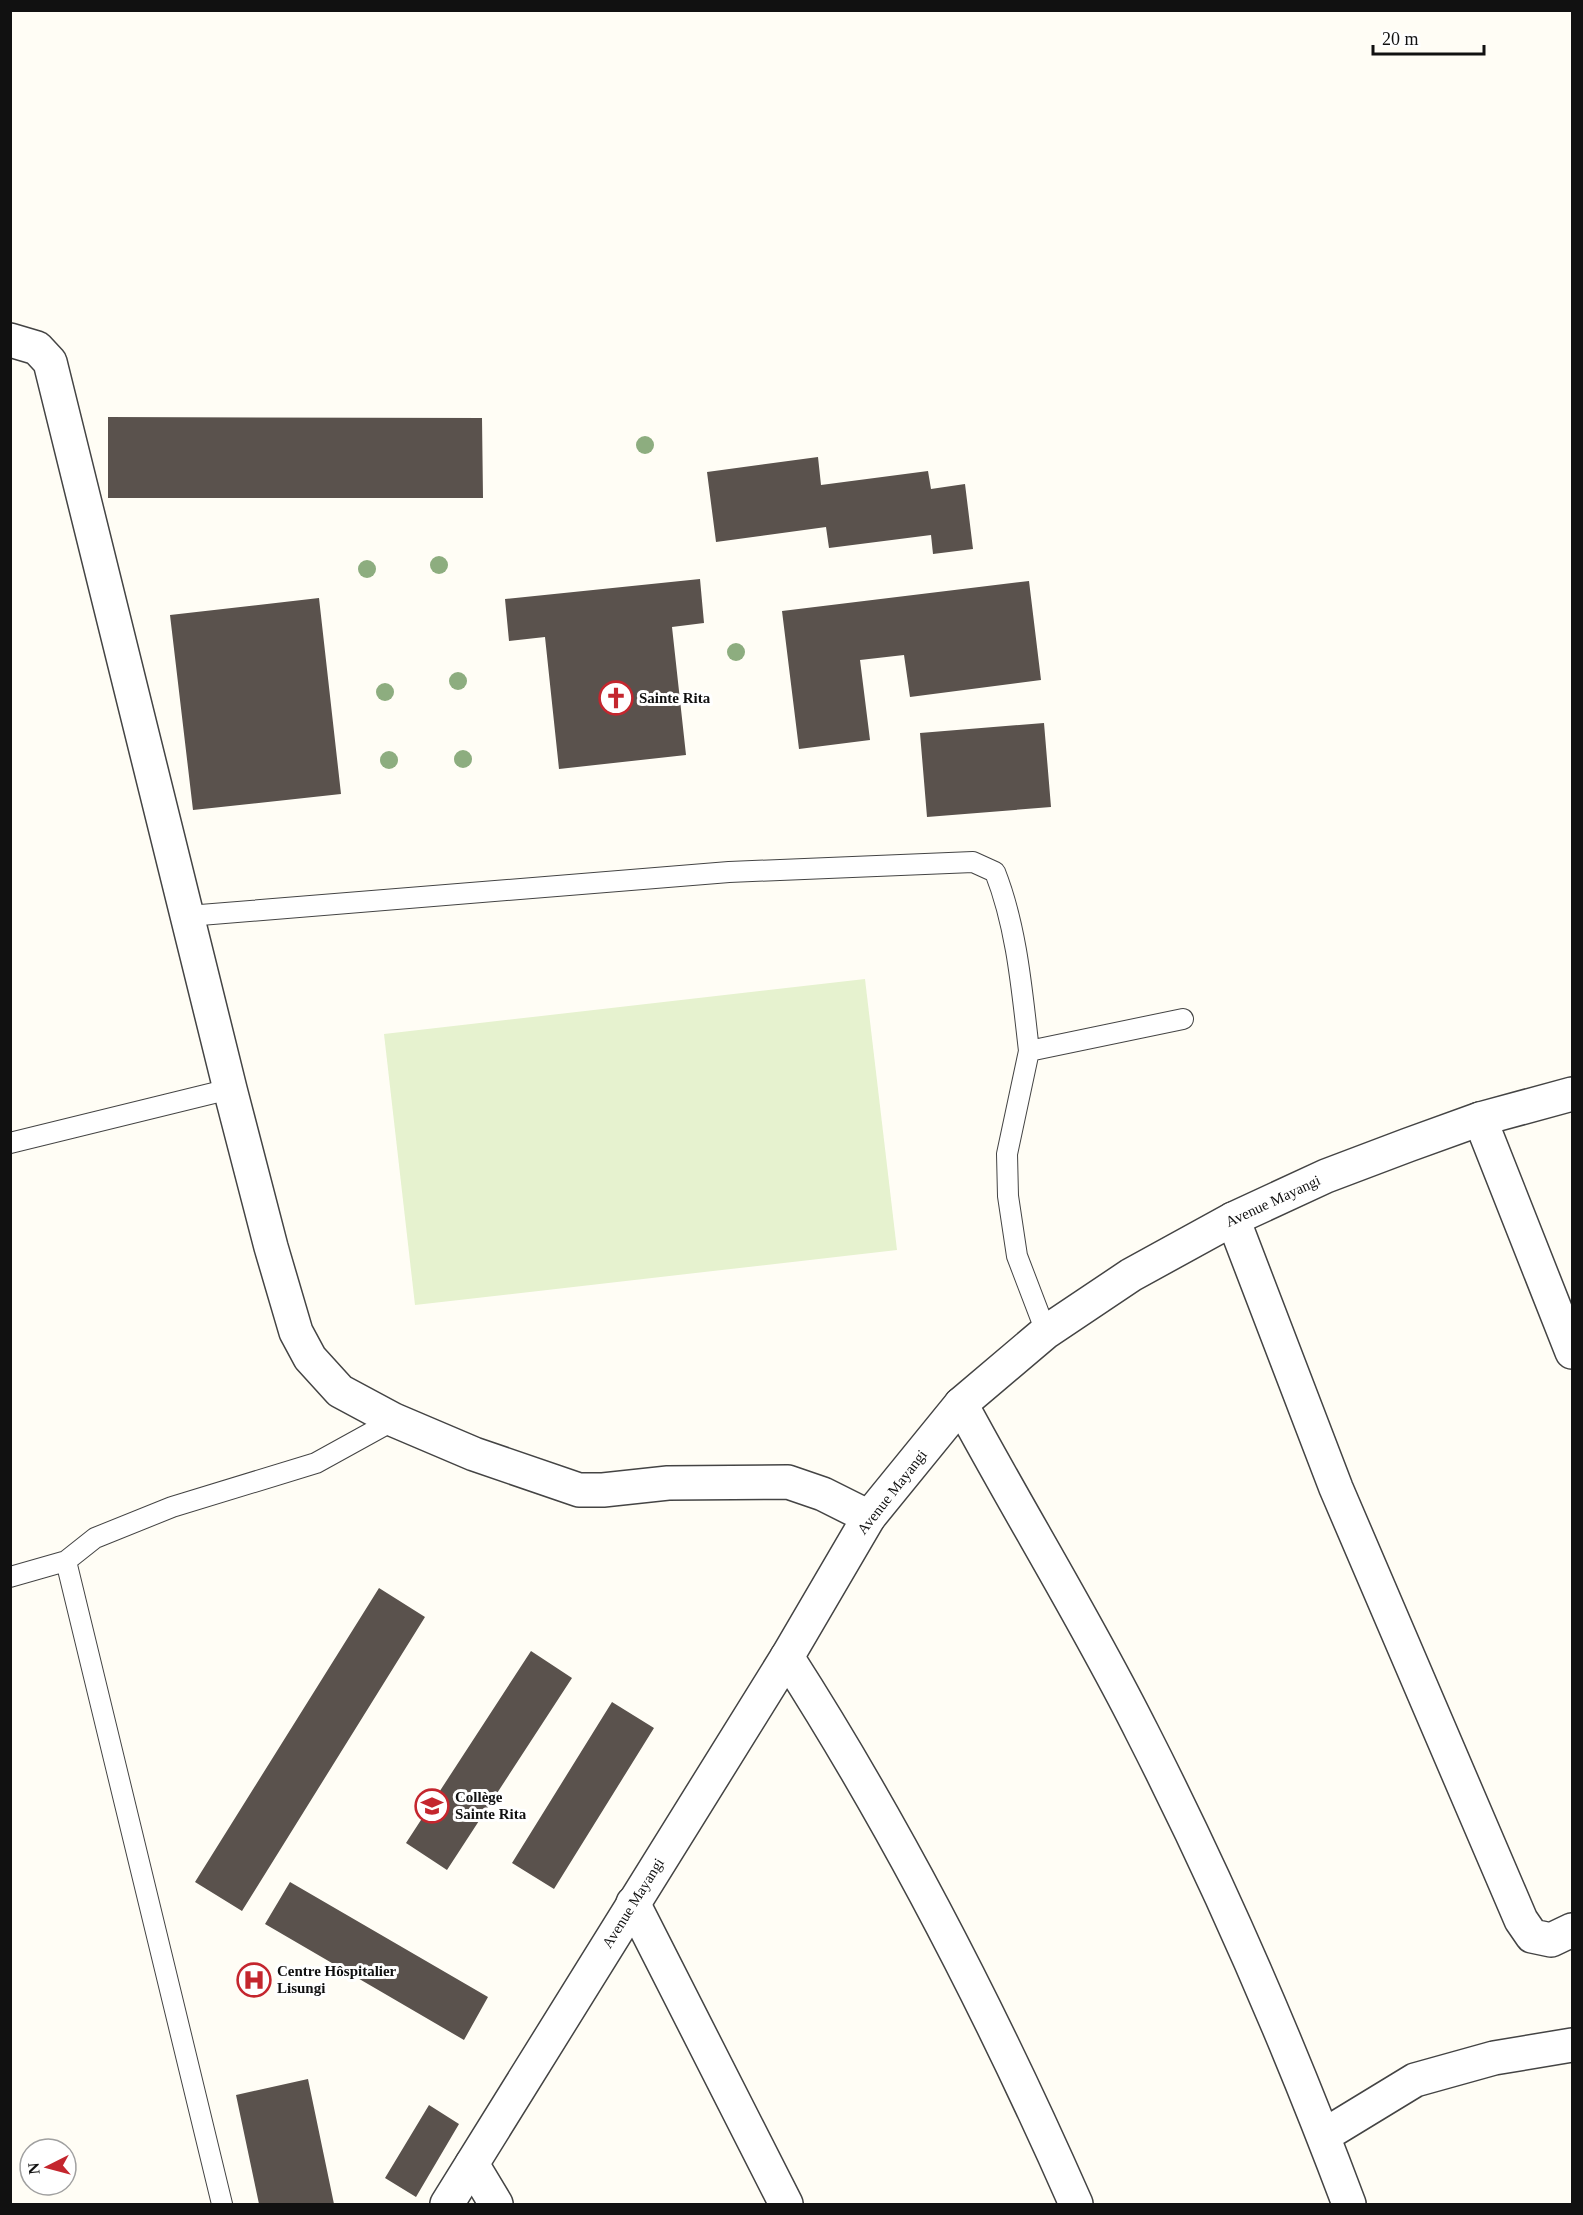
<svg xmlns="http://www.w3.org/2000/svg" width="1583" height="2215" viewBox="0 0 1583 2215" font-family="'Times New Roman',serif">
<rect width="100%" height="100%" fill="#fffdf5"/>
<!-- pitch -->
<path fill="#e6f2cf" d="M 865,979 L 897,1250 L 415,1305 L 384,1034 Z"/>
<!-- building -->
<path fill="#5a524d" d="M 108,417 L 482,418 L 483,498 L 108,498 Z
M 818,457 L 821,485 L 928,471 L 931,489 L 965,484 L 973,549 L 933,554 L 931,535 L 829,548 L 826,527 L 716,542 L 707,472 Z
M 700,579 L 704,623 L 672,627 L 686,755 L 559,769 L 545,637 L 509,641 L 505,599 Z
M 1029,581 L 1041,680 L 910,697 L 904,655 L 860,660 L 870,740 L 799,749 L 782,611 Z
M 319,598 L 341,794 L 193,810 L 170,615 Z
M 1044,723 L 1051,807 L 927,817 L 920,733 Z
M 379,1588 L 425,1617 L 242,1911 L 195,1882 Z
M 531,1651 L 572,1678 L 447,1870 L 406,1843 Z
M 612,1702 L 654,1728 L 554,1889 L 512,1863 Z
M 290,1882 L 488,1997 L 464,2040 L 265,1924 Z
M 308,2079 L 334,2204 L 259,2204 L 236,2095 Z
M 429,2105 L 459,2124 L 416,2197 L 385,2178 Z"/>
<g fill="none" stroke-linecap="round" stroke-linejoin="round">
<defs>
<path id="service" d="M 188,916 L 729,872 L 973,862 L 995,872 C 1017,928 1022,991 1029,1051
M 10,1143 L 230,1089
M 1046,1332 L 1017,1256 L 1008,1196 L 1007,1154 L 1029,1051 L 1183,1019
M 66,1561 L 222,2204
M 10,1577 L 66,1561 L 95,1538 L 172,1507 L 316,1463 L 394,1420"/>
<path id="minor" d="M 10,340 L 37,348 L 50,362 L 230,1089 L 271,1247 L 296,1332 L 310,1358 L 340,1391 L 394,1420 L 474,1454 L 579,1490 L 603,1490 L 668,1483 L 788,1482 L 823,1494 L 869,1517
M 1480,1119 L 1572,1352
M 1233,1219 L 1336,1488 L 1521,1920 L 1532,1936 L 1551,1940 L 1572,1930
M 961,1404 C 1020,1514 1086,1620 1142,1732 C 1220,1885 1289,2044 1349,2204
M 787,1657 C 898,1830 993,2016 1076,2204
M 633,1903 L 786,2204
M 1323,2136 L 1415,2080 L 1494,2058 L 1572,2045
M 472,2164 L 496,2204"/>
<path id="tertiary" d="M 447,2204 L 787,1657 L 869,1517 L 961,1404 L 1046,1332 L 1131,1275 L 1233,1219 L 1326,1176 L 1408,1145 L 1480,1119 L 1572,1094"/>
</defs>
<!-- service casing -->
<use href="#service" stroke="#444" stroke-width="22"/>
<!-- minor casing -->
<use href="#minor" stroke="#444" stroke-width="36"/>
<!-- tertiary casing -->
<use href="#tertiary" stroke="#444" stroke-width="36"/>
<!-- service -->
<use href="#service" stroke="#fff" stroke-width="20"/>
<!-- minor -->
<use href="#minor" stroke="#fff" stroke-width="33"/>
<!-- tertiary -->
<use href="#tertiary" stroke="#fff" stroke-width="33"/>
</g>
<!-- trees -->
<g fill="#8dad7f">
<circle cx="645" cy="445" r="9"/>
<circle cx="439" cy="565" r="9"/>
<circle cx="367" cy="569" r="9"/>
<circle cx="736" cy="652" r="9"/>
<circle cx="458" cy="681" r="9"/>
<circle cx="385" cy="692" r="9"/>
<circle cx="463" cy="759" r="9"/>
<circle cx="389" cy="760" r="9"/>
</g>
<!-- icons -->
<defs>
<symbol id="church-ring" viewBox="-11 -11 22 22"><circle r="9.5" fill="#fff" stroke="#c4262e" stroke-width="1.5"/><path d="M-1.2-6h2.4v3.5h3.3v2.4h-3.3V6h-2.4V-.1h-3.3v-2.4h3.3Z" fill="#c4262e"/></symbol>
<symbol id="school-ring" viewBox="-11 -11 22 22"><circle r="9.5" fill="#fff" stroke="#c4262e" stroke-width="1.5"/><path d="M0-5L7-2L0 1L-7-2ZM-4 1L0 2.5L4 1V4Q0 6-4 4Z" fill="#c4262e"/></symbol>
<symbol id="hospital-ring" viewBox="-11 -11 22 22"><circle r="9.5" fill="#fff" stroke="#c4262e" stroke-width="1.5"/><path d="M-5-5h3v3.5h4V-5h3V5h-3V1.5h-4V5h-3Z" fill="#c4262e"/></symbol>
</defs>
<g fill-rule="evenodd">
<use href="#church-ring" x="597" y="679" width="38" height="38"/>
<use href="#school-ring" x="413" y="1787" width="38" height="38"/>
<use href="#hospital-ring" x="235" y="1961" width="38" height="38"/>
</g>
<g text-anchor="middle" stroke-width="6" stroke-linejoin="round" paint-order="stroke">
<!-- poi labels -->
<g font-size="15" font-weight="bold" fill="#111" stroke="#fff" text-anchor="start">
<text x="639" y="703">Sainte Rita</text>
<text x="455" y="1802">Collège<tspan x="455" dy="17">Sainte Rita</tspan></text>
<text x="277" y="1976">Centre Hôspitalier<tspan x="277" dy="17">Lisungi</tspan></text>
</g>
<!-- street labels -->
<g font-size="15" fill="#111" stroke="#fff">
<text transform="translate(1273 1201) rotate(-25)" y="5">Avenue Mayangi</text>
<text transform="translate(892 1492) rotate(-52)" y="5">Avenue Mayangi</text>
<text transform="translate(633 1903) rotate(-58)" y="5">Avenue Mayangi</text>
</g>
</g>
<!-- border -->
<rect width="1583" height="2215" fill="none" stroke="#111111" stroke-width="24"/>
<!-- north arrow -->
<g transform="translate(48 2167) rotate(264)"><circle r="28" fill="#ffffff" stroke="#a0a0a0" stroke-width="1.5"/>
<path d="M0-4.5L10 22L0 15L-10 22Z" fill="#c4262e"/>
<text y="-9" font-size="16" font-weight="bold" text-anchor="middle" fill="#111111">N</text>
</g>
<!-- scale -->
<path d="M1373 45v9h111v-9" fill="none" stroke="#111111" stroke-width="3"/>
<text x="1382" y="45" font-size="18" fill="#111111" stroke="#ffffff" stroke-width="4.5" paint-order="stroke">20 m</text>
</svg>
